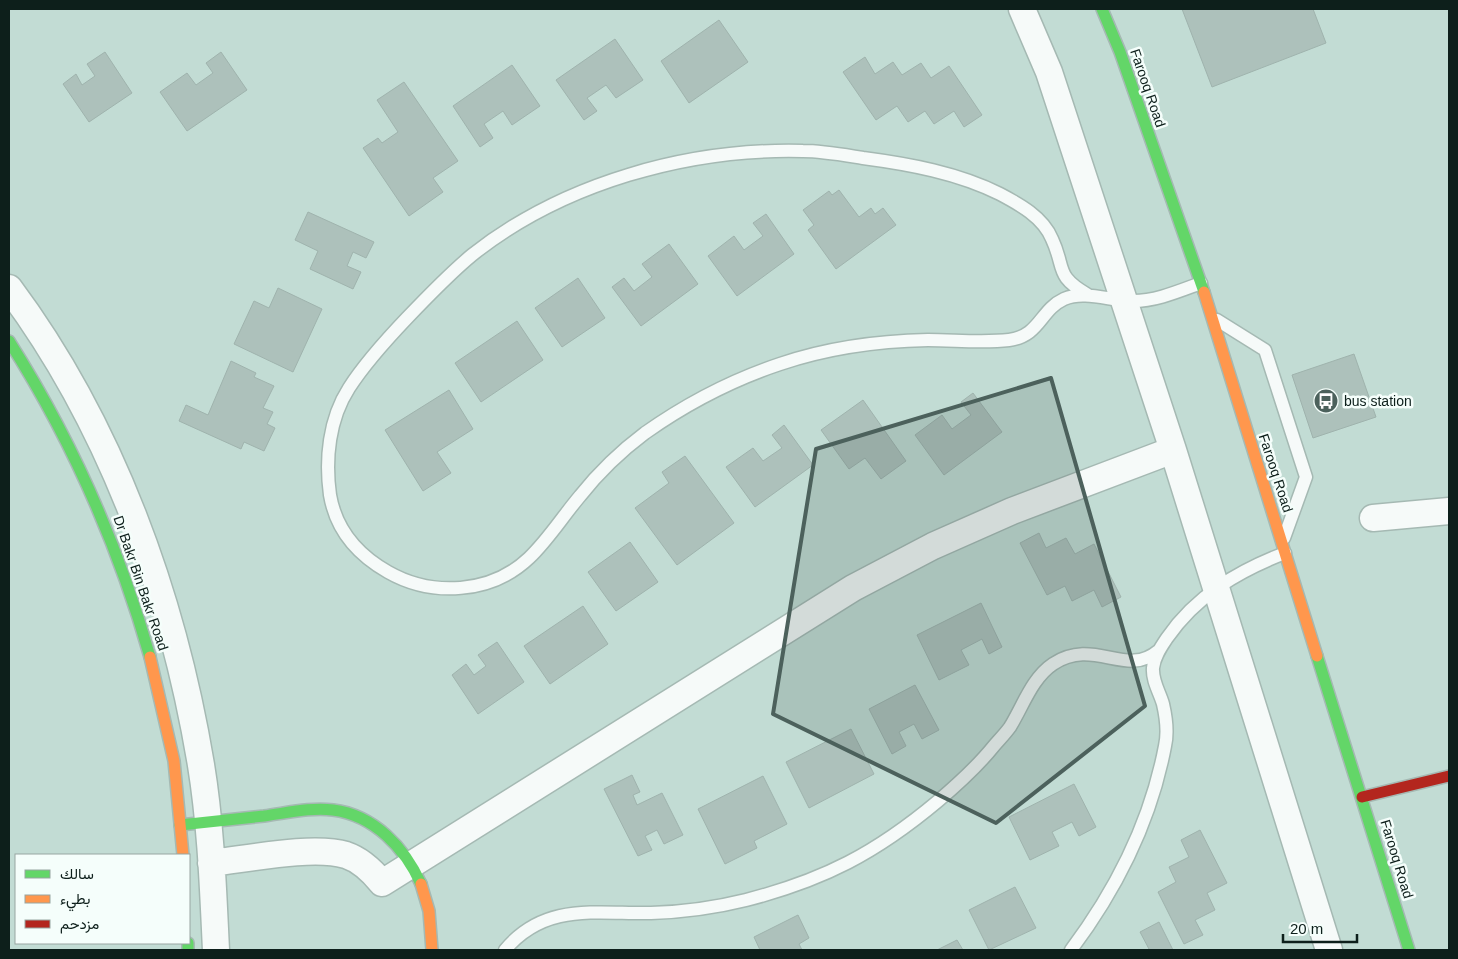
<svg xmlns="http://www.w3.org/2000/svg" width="1458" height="959" viewBox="0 0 1458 959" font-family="Arial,Vazirmatn,sans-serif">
<rect width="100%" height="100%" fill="#c2dcd4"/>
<!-- building -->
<path fill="#adc1bb" stroke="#9fb3ad" d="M 1182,9 L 1313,9 L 1326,43 L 1212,87 Z
M 719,20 L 748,62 L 689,103 L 661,61 Z
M 615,39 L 643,80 L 616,98 L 606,85 L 587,98 L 597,111 L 584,120 L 556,80 Z
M 105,52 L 132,93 L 89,122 L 63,84 L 76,74 L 82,85 L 95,76 L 87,64 Z
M 221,52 L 247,90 L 187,131 L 160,92 L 187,73 L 196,85 L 213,73 L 206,63 Z
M 865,57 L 875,74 L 893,62 L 902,75 L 921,63 L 931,78 L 949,66 L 982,115 L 964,127 L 954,111 L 934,124 L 925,111 L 908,122 L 897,106 L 876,120 L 843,72 Z
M 512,65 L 540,106 L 512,125 L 503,111 L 484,124 L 493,138 L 480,147 L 453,106 Z
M 404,82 L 458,161 L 433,178 L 443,192 L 409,216 L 363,148 L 378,138 L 382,143 L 398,132 L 377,100 Z
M 839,190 L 859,217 L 871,208 L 875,214 L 883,208 L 896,225 L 836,269 L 808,230 L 814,225 L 803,210 L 829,191 L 832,195 Z
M 308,212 L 374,242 L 366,258 L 353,252 L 347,266 L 361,272 L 353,289 L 310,269 L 318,251 L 295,240 Z
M 766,214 L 794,254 L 737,296 L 708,256 L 734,236 L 744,250 L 763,236 L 753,223 Z
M 669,244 L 698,284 L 641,326 L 612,287 L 624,278 L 634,291 L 652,277 L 642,264 Z
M 578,278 L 605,318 L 562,347 L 535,308 Z
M 278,288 L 322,309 L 293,372 L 234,344 L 254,301 L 269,308 Z
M 517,321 L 543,360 L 481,402 L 455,363 Z
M 1354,354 L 1376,417 L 1313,438 L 1292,375 Z
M 231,361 L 256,373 L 254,377 L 274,386 L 263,408 L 273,412 L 267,424 L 275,428 L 264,451 L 244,442 L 241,449 L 179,421 L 186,405 L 208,415 Z
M 449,390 L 473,429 L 437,452 L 451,473 L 423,491 L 385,430 Z
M 973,393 L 1002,432 L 944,475 L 915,435 L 942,415 L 952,429 L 971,415 L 961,402 Z
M 863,400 L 906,461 L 881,479 L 865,458 L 849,469 L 821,430 Z
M 784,425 L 813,465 L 755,507 L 726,467 L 753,448 L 763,461 L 782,448 L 772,435 Z
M 685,456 L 734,523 L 677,565 L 635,508 L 669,483 L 662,472 Z
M 1039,533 L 1046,548 L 1066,538 L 1075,554 L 1094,544 L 1121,597 L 1102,607 L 1094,590 L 1072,601 L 1065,586 L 1047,595 L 1020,543 Z
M 630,542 L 658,582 L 616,611 L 588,572 Z
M 981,603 L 1002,647 L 989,654 L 982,639 L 961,650 L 969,665 L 939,680 L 917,635 Z
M 583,606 L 608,644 L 550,684 L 524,646 Z
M 497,642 L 524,682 L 478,714 L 452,675 L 466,664 L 474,675 L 486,666 L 478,655 Z
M 915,685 L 939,730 L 922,739 L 914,724 L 899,732 L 906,746 L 892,754 L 869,709 Z
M 851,729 L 874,774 L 809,808 L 786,762 Z
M 632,775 L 640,792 L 633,795 L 637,805 L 662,793 L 683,835 L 664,844 L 657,830 L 645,836 L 652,850 L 638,856 L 604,789 Z
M 763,776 L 787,824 L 754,841 L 757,848 L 725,864 L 698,809 Z
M 1074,784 L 1096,827 L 1079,836 L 1072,822 L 1052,832 L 1059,846 L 1030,860 L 1009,817 Z
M 1200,830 L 1227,883 L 1207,893 L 1215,910 L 1195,920 L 1203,935 L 1184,944 L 1158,892 L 1176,882 L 1169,867 L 1189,857 L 1181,840 Z
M 1015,887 L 1036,928 L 989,950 L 969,910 Z
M 798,915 L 809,938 L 799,944 L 802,950 L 760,950 L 754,937 Z
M 1159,922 L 1173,950 L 1147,950 L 1149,949 L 1140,932 Z
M 957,940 L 963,950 L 937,950 Z"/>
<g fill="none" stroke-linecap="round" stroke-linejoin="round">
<defs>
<path id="lane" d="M 1088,295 C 1054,275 1066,269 1052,239 C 1043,217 1019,204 1000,194 C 958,173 909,164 863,158 C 844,155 823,151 803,151 C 688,148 563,183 472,255 C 449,274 428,296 407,318 C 387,339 365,363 349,388 C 329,419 325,459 330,495 C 336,530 358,555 388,572 C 432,597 491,594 529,558 C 548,540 563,516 580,496 C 599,472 621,451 645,433 C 686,404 732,380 780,364 C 827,348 878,341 928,340 C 955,340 983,343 1009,340 C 1040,336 1040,310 1064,299 C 1084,290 1111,301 1133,301 C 1156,301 1179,291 1201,283
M 1217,320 L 1265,350 L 1306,477 L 1284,538
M 505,950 C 545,902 597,914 651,913 C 683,912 714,908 746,900 C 824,880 876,853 938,801 C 958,784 976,768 993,747 C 998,741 1005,734 1010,727 C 1023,706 1032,678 1053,664 C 1094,637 1126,678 1158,651
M 1071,950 C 1116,890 1151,820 1165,746 C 1168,733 1166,717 1163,704 C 1160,693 1152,681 1153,668 C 1154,657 1161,647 1167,638 C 1196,596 1238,571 1285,553"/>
<path id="street" d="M 1022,9 L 1049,72 L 1173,450 L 1329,950
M 9,288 C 112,426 173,597 201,765 C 211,826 213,889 216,950
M 1373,518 L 1449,511
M 211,863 C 247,859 313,845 346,855 C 361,860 373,872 382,883 L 853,588 L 933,546 L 1012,511 L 1173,450"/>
<path id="fast" d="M 1102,9 L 1120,52 L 1204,292
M 9,341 C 72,440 118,545 150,657
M 1317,656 L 1409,950
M 180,825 C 208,822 236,819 264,816 C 287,813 311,807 333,810 C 374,815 405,848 421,884
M 188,943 L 188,950"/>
<path id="slow" d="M 1204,292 L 1317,656
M 150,657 L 174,761 L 183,855
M 421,884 L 429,911 L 432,950"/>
<path id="jam" d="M 1362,797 L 1449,776"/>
</defs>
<!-- lane casing -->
<use href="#lane" stroke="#a5b9b3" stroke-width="15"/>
<!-- street casing -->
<use href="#street" stroke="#a5b9b3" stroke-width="29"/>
<!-- fast casing -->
<use href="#fast" stroke="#a5b9b3" stroke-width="14"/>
<!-- slow casing -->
<use href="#slow" stroke="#a5b9b3" stroke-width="14"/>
<!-- jam casing -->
<use href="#jam" stroke="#a5b9b3" stroke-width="14"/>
<!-- lane -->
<use href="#lane" stroke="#f6faf9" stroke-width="12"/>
<!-- street -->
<use href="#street" stroke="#f6faf9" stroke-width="26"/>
<!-- fast -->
<use href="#fast" stroke="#63d668" stroke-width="11"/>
<!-- slow -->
<use href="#slow" stroke="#ff974d" stroke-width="11"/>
<!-- jam -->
<use href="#jam" stroke="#b3261e" stroke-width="11"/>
</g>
<!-- marked area -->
<path fill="#4c615c" fill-opacity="0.2" stroke="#4c615c" stroke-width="4" stroke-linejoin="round" d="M 1051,378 L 1145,706 L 996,823 L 773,714 L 816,449 Z"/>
<!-- icons -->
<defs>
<symbol id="bus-disc" viewBox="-11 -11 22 22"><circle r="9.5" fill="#4c615c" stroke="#f5fefb"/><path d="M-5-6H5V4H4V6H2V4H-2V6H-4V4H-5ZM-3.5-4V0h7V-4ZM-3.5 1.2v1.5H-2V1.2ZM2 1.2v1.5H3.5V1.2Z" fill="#fff"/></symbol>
</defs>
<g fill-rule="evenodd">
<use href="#bus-disc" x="1312" y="387" width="28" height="28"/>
</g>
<g text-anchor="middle" stroke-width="5" stroke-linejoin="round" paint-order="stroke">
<!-- street labels -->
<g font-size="14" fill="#0d1f1b" stroke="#f5fefb">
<text transform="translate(1148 88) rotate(71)" y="5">Farooq Road</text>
<text transform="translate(1276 473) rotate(72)" y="5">Farooq Road</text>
<text transform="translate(141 583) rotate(71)" y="5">Dr Bakr Bin Bakr Road</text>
<text transform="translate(1397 859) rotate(73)" y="5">Farooq Road</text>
</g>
<!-- poi labels -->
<g font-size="14" fill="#0d1f1b" stroke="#f5fefb" text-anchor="start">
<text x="1344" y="406">bus station</text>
</g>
</g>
<!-- border -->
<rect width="1458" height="959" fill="none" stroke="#0d1f1b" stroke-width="20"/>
<!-- legend -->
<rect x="15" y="854" width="175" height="90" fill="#f5fefb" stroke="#98a5a1"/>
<rect x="25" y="870" width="25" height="8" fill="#63d668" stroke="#98a5a1"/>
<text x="60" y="879" font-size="15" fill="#0d1f1b">سالك</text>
<rect x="25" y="895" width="25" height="8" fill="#ff974d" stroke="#98a5a1"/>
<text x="60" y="904" font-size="15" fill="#0d1f1b">بطيء</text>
<rect x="25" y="920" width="25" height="8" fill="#b3261e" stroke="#98a5a1"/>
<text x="60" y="929" font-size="15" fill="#0d1f1b">مزدحم</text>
<!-- scale -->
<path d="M1283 934v8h74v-8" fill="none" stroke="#0d1f1b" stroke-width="2.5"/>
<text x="1290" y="934" font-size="15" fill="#0d1f1b" stroke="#f5fefb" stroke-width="4" paint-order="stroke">20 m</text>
</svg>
